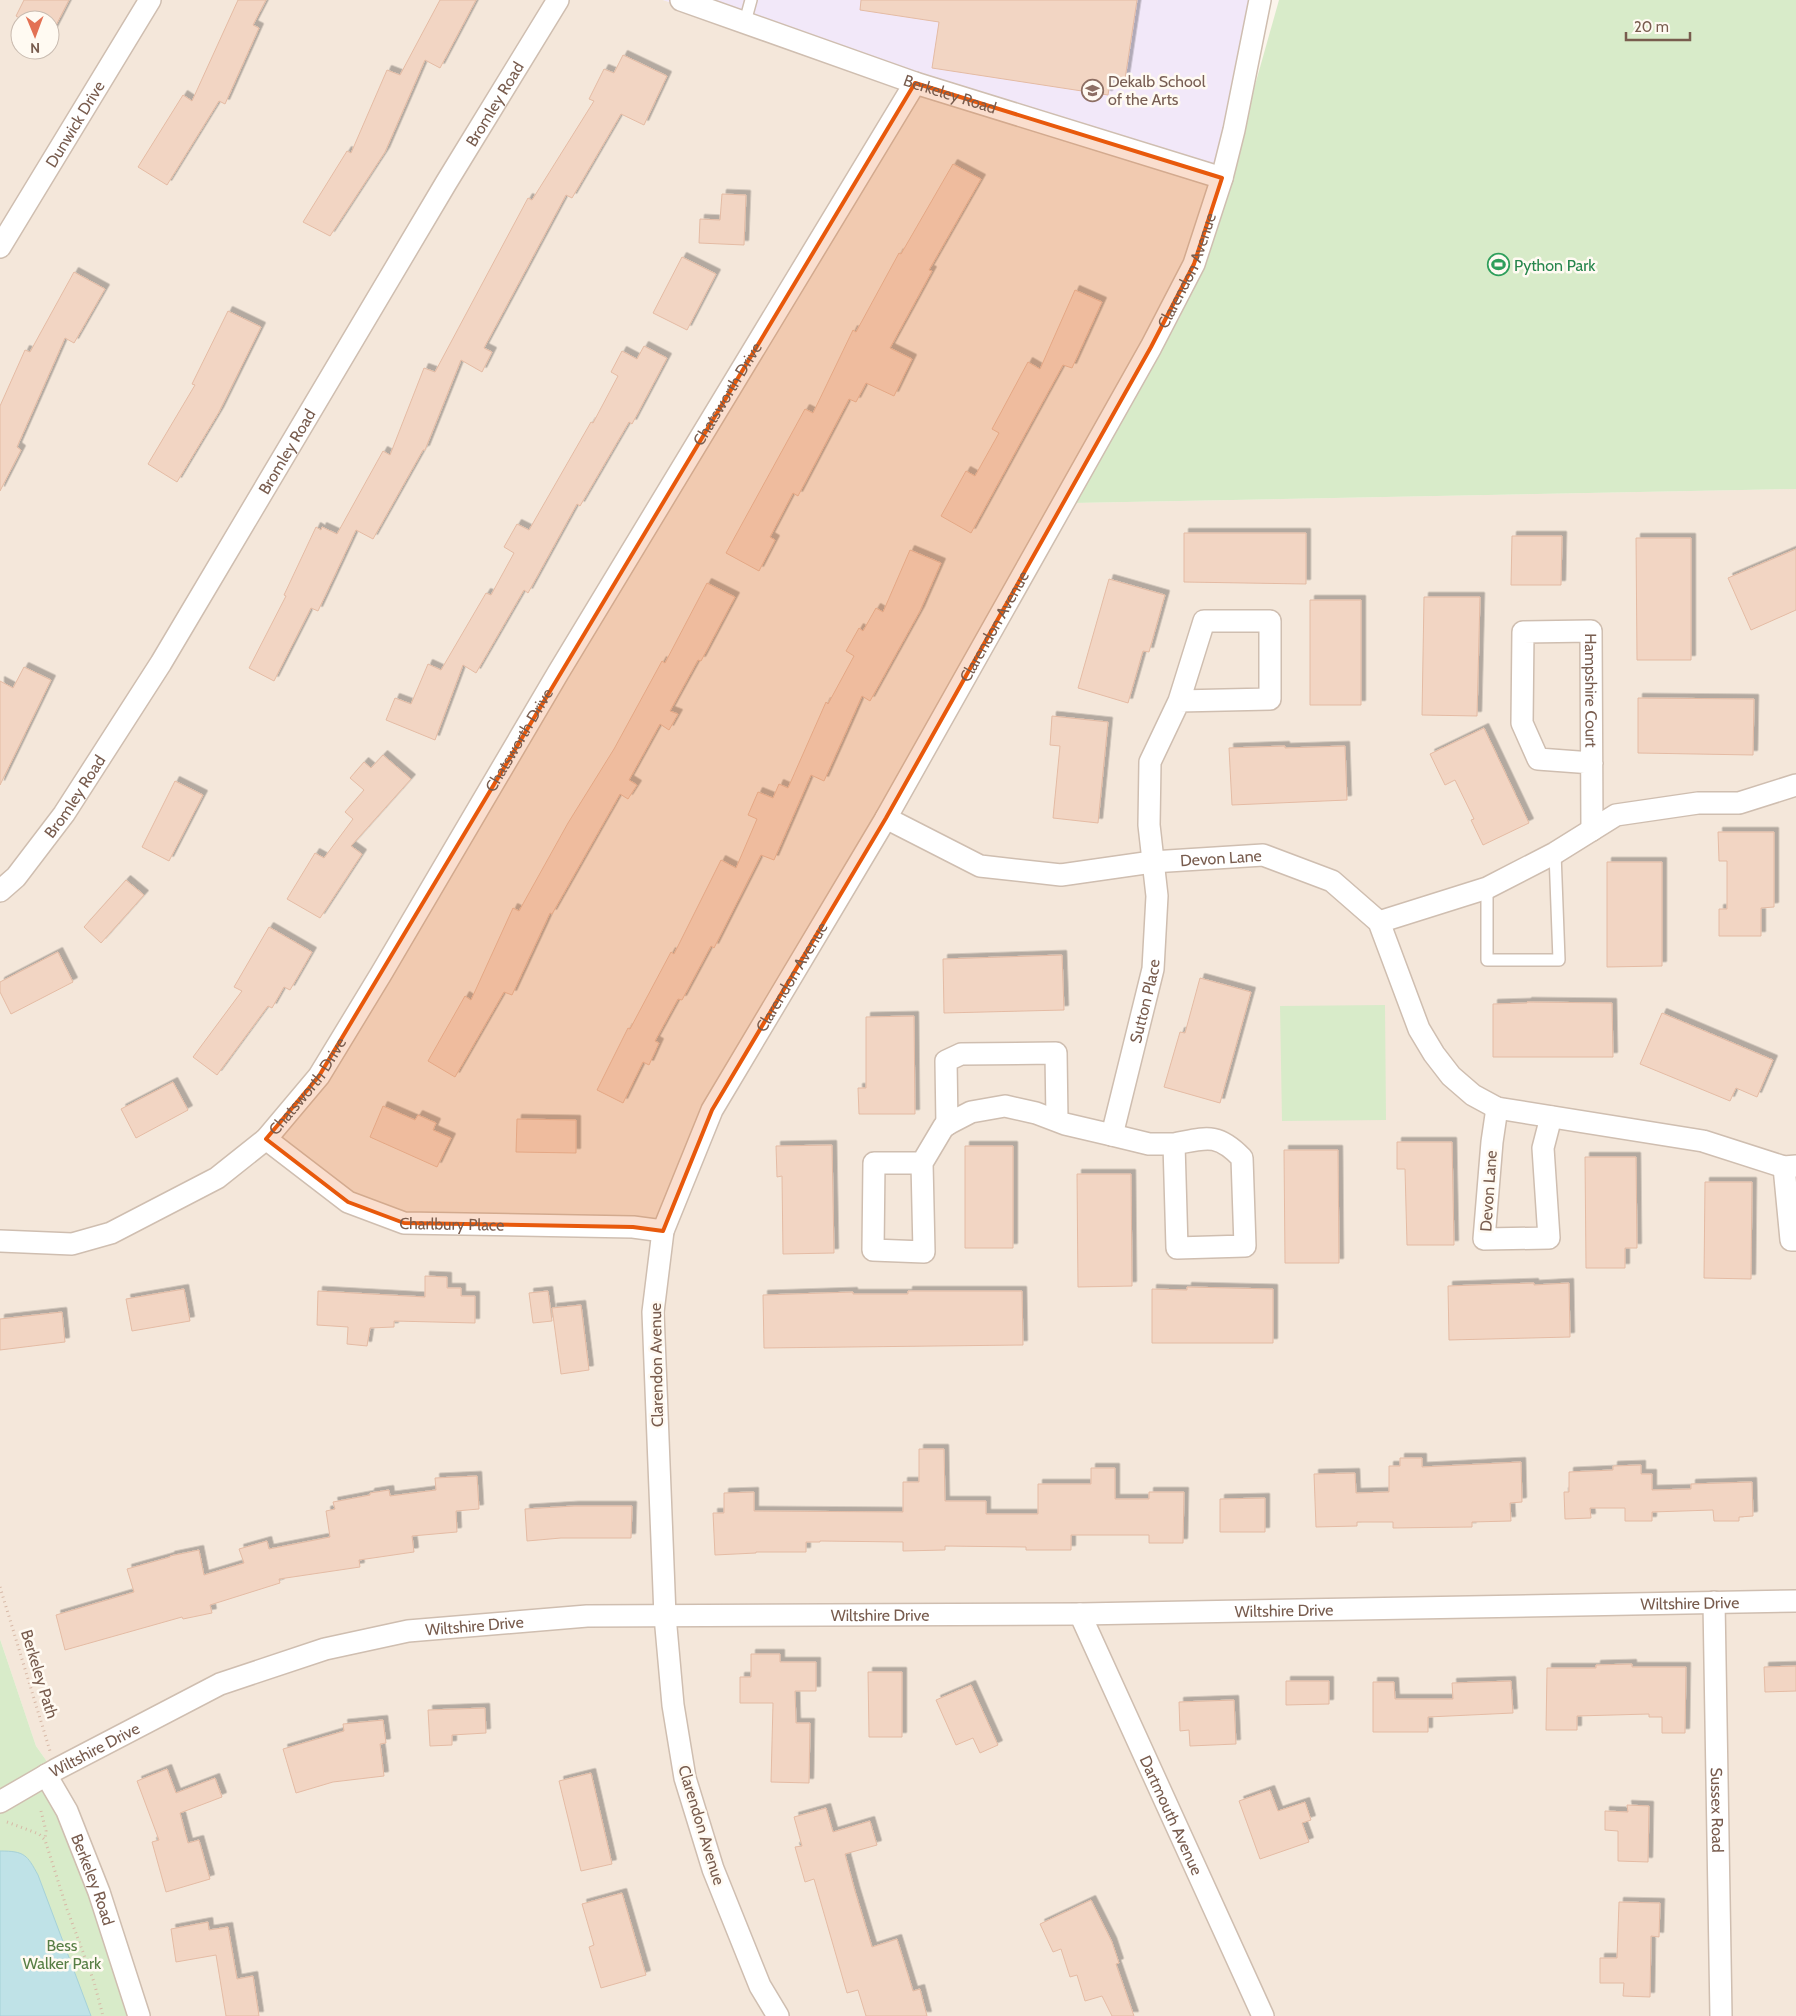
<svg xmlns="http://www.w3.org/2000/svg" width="1796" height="2016" viewBox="0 0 1796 2016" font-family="Cabin,sans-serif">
<defs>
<filter id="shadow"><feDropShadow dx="4.5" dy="-4.5" stdDeviation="0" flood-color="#0004"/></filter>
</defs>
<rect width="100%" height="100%" fill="#fcf5ec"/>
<!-- residential -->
<path fill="#f4e7da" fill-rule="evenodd" d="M 0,0 L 663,0 L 1224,180 L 1219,213 L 1180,317 L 1074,503 L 1796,489 L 1796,2016 L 145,2016 L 53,1770 L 36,1746 L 0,1639 ZM 20,20 L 50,20 L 50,50 L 20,50 Z"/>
<!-- education -->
<path fill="#f2e8f9" d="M 663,0 L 1256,0 L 1224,180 Z"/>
<!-- green -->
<path fill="#d8ebc9" d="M 1279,0 L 1796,0 L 1796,489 L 1073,503 L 1180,317 L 1219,213 Z
M 1385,1005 L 1386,1120 L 1282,1121 L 1280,1006 Z
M 0,1639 L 36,1746 L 53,1770 L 145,2016 L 0,2016 Z"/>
<!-- water -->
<path fill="#bfe2e7" stroke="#a6d1d8" d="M 0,1851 C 25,1851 27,1855 38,1875 L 91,2016 L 0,2016 Z"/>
<!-- building -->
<path fill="#f2d5c3" stroke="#e4bba4" filter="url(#shadow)" d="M 24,0 L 69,0 L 50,37 L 50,20 L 23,20 L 16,16 Z
M 238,0 L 266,0 L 253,25 L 259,28 L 225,104 L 219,101 L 167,185 L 138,167 L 183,95 L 192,101 Z
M 440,0 L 476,0 L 440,68 L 425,60 L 385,152 L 330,236 L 303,222 L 347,151 L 351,153 L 387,70 L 400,75 Z
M 861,0 L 1137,0 L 1125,79 L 1111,77 L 1108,95 L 932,68 L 939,22 L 860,10 Z
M 20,27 L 20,47 L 12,43 Z
M 26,50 L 43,50 L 39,57 Z
M 623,55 L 667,76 L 644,125 L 621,114 L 572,198 L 566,195 L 484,348 L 492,352 L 482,372 L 461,360 L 425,450 L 423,450 L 373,539 L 356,530 L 318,611 L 311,608 L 274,681 L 249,668 L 286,596 L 284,595 L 316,527 L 321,530 L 322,527 L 337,534 L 383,451 L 390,455 L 424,368 L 435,372 L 528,198 L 532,200 L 594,101 L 589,99 L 604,69 L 614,73 Z
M 953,164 L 981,179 L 929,270 L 932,271 L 890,348 L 912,359 L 894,396 L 866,383 L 856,402 L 849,399 L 798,496 L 793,493 L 770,537 L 775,540 L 759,571 L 726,553 L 805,409 L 813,413 L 853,330 L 856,332 L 899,253 L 901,254 Z
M 722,194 L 746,195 L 744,245 L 699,243 L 700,219 L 720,220 Z
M 682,257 L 716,274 L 687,330 L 653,313 Z
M 74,272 L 105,289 L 74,343 L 65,338 L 17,447 L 21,450 L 0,491 L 0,406 L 25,350 L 30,352 Z
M 1075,290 L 1102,302 L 1072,368 L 1063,365 L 971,533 L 941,516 L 966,471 L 975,476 L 999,433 L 992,429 L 1028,362 L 1040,369 Z
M 228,311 L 261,327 L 219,412 L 177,482 L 148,464 L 195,385 L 192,384 Z
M 644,346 L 667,358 L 632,424 L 629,422 L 580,506 L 577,504 L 528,593 L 524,590 L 476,673 L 463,665 L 435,740 L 386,720 L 395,698 L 411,704 L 428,664 L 441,670 L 486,593 L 491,595 L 514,553 L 504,547 L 517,524 L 529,530 L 591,422 L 593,423 L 618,376 L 611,372 L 622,351 L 637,359 Z
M 1184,533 L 1306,533 L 1306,584 L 1184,582 Z
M 1512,536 L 1562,536 L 1561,585 L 1511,585 Z
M 1636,538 L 1691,538 L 1691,660 L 1637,660 Z
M 1796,549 L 1796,610 L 1751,630 L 1728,578 Z
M 910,550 L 941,563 L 920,611 L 870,701 L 862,696 L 824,781 L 811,775 L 774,860 L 761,855 L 714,948 L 711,946 L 682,1000 L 678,999 L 655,1041 L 659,1043 L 649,1065 L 643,1062 L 623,1103 L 597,1090 L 628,1028 L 630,1029 L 671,952 L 674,954 L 721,860 L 736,868 L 757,819 L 748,815 L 758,792 L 773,798 L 779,784 L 788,788 L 826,702 L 828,704 L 854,656 L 846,651 L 859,628 L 863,631 L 876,608 L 883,612 Z
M 1109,579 L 1165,595 L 1149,652 L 1143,651 L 1128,703 L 1078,688 Z
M 707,583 L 735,597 L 701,661 L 698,660 L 670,711 L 678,714 L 669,730 L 660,724 L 629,780 L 637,785 L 628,799 L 620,794 L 552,914 L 550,913 L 512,995 L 504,992 L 455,1077 L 428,1061 L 465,996 L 471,1000 L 513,908 L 519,911 L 568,823 L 614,749 L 662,661 L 665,663 Z
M 1424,597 L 1480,597 L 1477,716 L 1422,715 Z
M 1310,600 L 1361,600 L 1361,705 L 1310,705 Z
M 24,667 L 51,680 L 0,785 L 0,681 L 13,688 Z
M 1638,698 L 1754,699 L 1753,755 L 1638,753 Z
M 1052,716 L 1108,722 L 1098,823 L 1053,818 L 1060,746 L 1050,745 Z
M 1484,728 L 1529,823 L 1483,845 L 1471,820 L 1474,819 L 1455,780 L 1445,785 L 1430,754 Z
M 1285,746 L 1285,748 L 1345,746 L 1347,800 L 1232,805 L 1229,748 Z
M 383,755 L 411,779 L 351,846 L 362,854 L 320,918 L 287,899 L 315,853 L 324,858 L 353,819 L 345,812 L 364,790 L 350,778 L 364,762 L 371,768 Z
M 175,781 L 203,795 L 169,861 L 142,847 Z
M 1718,832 L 1774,832 L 1774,907 L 1761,908 L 1761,936 L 1719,936 L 1719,909 L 1727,909 L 1727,861 L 1719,861 Z
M 1607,862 L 1662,862 L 1662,966 L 1607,967 Z
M 126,880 L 144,895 L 101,943 L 84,927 Z
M 269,927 L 312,952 L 290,990 L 284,987 L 272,1008 L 268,1006 L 217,1075 L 193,1057 L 242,991 L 234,987 Z
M 58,952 L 73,982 L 11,1014 L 0,992 L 0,982 Z
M 1062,955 L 1064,1010 L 944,1013 L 943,959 Z
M 1200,978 L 1251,992 L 1220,1103 L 1164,1087 L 1180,1032 L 1185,1033 Z
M 1527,1002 L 1612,1003 L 1613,1057 L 1493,1057 L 1493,1004 L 1527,1003 Z
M 1662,1013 L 1773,1060 L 1757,1097 L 1736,1088 L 1730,1101 L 1640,1064 Z
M 914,1016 L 915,1114 L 859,1114 L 858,1088 L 866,1088 L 866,1017 Z
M 173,1082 L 188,1110 L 136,1138 L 121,1109 Z
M 383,1106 L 415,1120 L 418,1115 L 436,1123 L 433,1130 L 451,1138 L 437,1167 L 370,1137 Z
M 517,1119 L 576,1120 L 576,1153 L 516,1152 Z
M 1397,1142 L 1452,1142 L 1454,1245 L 1407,1245 L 1405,1169 L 1397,1169 Z
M 832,1145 L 834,1253 L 783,1254 L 782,1176 L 777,1177 L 776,1146 Z
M 965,1146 L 1013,1146 L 1013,1248 L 965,1248 Z
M 1284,1150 L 1338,1150 L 1339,1263 L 1285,1263 Z
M 1585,1157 L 1636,1157 L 1637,1248 L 1625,1248 L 1625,1268 L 1586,1268 Z
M 1077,1174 L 1131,1174 L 1132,1286 L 1078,1287 Z
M 1705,1182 L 1752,1182 L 1751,1279 L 1704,1278 Z
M 425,1276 L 447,1277 L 447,1288 L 461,1288 L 461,1296 L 475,1296 L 475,1323 L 394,1321 L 394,1327 L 370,1328 L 367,1346 L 347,1344 L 348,1327 L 317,1325 L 318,1291 L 425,1297 Z
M 1534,1283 L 1534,1285 L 1569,1283 L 1570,1337 L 1449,1340 L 1448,1286 Z
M 1187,1287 L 1273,1289 L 1273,1343 L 1152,1343 L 1152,1289 L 1187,1290 Z
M 184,1289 L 190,1321 L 132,1331 L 126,1299 Z
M 548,1291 L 552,1321 L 533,1323 L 529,1293 Z
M 908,1291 L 1022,1291 L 1023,1345 L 764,1348 L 763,1295 L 853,1292 L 853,1294 L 908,1294 Z
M 581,1305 L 589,1370 L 561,1374 L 552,1308 Z
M 62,1312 L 65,1342 L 0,1350 L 0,1319 Z
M 919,1449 L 944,1449 L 945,1501 L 986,1501 L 986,1514 L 1038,1514 L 1038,1484 L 1091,1484 L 1091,1468 L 1115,1468 L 1115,1499 L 1149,1499 L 1149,1492 L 1184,1492 L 1183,1543 L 1149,1543 L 1149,1535 L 1071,1535 L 1071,1550 L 1026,1550 L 1026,1547 L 945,1546 L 945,1550 L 903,1551 L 903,1542 L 820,1541 L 820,1542 L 806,1542 L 806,1552 L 756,1552 L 756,1553 L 715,1555 L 713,1513 L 724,1513 L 724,1493 L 754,1492 L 754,1511 L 903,1512 L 903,1482 L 919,1482 Z
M 1400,1458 L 1422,1458 L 1422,1467 L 1521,1462 L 1522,1502 L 1510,1503 L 1511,1521 L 1472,1522 L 1472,1527 L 1393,1528 L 1393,1522 L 1357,1522 L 1357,1526 L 1316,1527 L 1314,1474 L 1355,1473 L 1356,1493 L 1389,1492 L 1389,1466 L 1400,1466 Z
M 1641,1465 L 1641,1474 L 1652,1474 L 1652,1490 L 1691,1489 L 1691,1484 L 1752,1482 L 1753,1516 L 1739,1517 L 1739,1521 L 1714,1521 L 1713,1510 L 1652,1512 L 1652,1521 L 1625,1521 L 1625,1508 L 1590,1508 L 1591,1518 L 1565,1519 L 1564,1492 L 1569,1492 L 1569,1472 L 1613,1470 L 1613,1466 Z
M 477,1476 L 479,1509 L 456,1511 L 457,1532 L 412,1536 L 414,1552 L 359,1560 L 360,1567 L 279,1579 L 280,1583 L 210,1605 L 212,1613 L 183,1619 L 182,1617 L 65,1650 L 56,1615 L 134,1592 L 127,1569 L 170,1557 L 170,1556 L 199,1550 L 204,1575 L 244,1563 L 239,1549 L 267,1541 L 269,1549 L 330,1537 L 326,1511 L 335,1509 L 333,1502 L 370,1495 L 370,1493 L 389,1490 L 390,1496 L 436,1490 L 435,1478 Z
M 1265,1498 L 1265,1532 L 1220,1532 L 1220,1499 Z
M 574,1506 L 632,1506 L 631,1538 L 561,1538 L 527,1541 L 525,1509 Z
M 751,1654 L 780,1654 L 780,1662 L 816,1662 L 816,1691 L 795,1691 L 796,1723 L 810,1723 L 809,1783 L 771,1782 L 773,1703 L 740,1703 L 740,1677 L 751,1677 Z
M 1632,1664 L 1632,1667 L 1686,1667 L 1685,1733 L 1662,1733 L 1662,1717 L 1649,1717 L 1649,1714 L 1577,1716 L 1577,1730 L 1546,1730 L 1547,1668 L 1596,1668 L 1596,1665 Z
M 1796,1666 L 1796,1691 L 1765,1692 L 1764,1667 Z
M 868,1672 L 902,1672 L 902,1737 L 869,1737 Z
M 1286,1681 L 1329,1681 L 1329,1704 L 1286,1705 Z
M 1511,1681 L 1513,1713 L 1428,1717 L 1428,1732 L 1373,1732 L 1373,1682 L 1394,1682 L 1395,1699 L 1453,1699 L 1452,1683 Z
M 971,1685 L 998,1745 L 980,1753 L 973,1738 L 956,1745 L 936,1700 Z
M 1234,1700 L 1236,1744 L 1190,1746 L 1189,1730 L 1180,1731 L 1179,1702 Z
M 485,1708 L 486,1733 L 452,1735 L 452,1745 L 430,1746 L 428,1710 Z
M 383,1720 L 386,1743 L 380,1744 L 384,1776 L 333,1782 L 296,1793 L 283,1749 L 344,1731 L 343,1724 Z
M 167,1769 L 176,1793 L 215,1778 L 222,1797 L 180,1813 L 188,1843 L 199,1840 L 210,1879 L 166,1892 L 152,1842 L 159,1840 L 137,1781 Z
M 591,1773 L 612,1864 L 581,1871 L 559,1781 Z
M 1270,1790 L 1278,1811 L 1305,1802 L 1311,1820 L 1302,1823 L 1309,1842 L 1260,1859 L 1239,1801 Z
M 1627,1805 L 1649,1806 L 1648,1862 L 1618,1861 L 1618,1831 L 1605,1830 L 1605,1811 L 1628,1812 Z
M 826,1808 L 833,1832 L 870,1821 L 877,1845 L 845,1854 L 855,1891 L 872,1947 L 897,1939 L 913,1991 L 920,1989 L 927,2016 L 866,2016 L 858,1990 L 847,1993 L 814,1879 L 805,1882 L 795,1847 L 802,1846 L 794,1817 Z
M 622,1893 L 646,1975 L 601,1988 L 589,1947 L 594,1945 L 582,1904 Z
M 1091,1900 L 1112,1942 L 1119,1963 L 1116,1964 L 1134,2016 L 1112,2016 L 1102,1996 L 1085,2001 L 1077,1975 L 1070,1977 L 1061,1949 L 1053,1952 L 1040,1924 Z
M 1619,1902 L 1660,1903 L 1659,1937 L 1651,1936 L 1650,1997 L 1623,1996 L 1624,1983 L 1600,1983 L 1600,1958 L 1617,1958 Z
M 208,1922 L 209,1930 L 228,1927 L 237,1979 L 253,1976 L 259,2016 L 226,2016 L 216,1955 L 176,1962 L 171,1929 Z"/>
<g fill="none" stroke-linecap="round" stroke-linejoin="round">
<defs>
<path id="service" d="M 745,22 L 751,0
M 1487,888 L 1487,960 L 1559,960 L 1555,853"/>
<g id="minor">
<path id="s1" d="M 681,0 L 915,83 L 1222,178"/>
<path id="s2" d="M 0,247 L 150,0"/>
<path id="s3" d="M 1592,763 L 1538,759 L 1522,723 L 1523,632 L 1591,631 L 1592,830"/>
<path id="s4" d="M 886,818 L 980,866 L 1061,875 L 1152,862 L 1263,855 L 1332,881 L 1379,922 L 1419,1029 L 1434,1054 L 1451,1076 L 1473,1095 L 1497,1108 L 1703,1141 L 1784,1167 L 1796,1166"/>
<path id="s5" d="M 0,891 L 16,877 L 64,814 L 161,663 L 446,183 L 558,0"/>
<path d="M 1379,922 L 1487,888 L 1555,853 L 1616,815 L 1698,803 L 1739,803 L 1796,785"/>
<path d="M 1497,1108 L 1492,1142 L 1484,1239 L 1549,1238 L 1543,1148 L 1551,1117"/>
<path d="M 947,1125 L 946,1061 L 961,1054 L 1056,1053 L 1057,1120"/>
<path d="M 1112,1135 L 1149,1144 L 1174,1144 L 1177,1248 L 1245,1246 L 1242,1158 C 1217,1132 1206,1138 1174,1144"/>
<path id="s6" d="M 266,1139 L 348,1202 L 404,1223 L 633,1227 L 663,1231"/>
<path id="s7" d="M 922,1163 L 924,1252 L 873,1250 L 874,1163 L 922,1163 L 944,1126 L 971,1112 L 1005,1106 L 1036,1113 L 1065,1124 L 1112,1135 L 1153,969 L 1157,896 L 1149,825 L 1150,762 L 1179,701 L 1204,621 L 1270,621 L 1270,699 L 1179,701"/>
<path d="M 1784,1167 L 1791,1240 L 1796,1240"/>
<path id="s8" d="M 0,1241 L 72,1244 L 111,1233 L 217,1178 L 266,1139 L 319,1076 L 381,974 L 558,673 L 915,83"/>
<path id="s9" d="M 1714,1602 L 1721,2016"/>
<path id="s10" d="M 1080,1614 L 1263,2016"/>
<path id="s11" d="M 46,1775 L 67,1811 L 99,1892 L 139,2016"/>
<path id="s12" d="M 0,1802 L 55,1770 L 220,1684 L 325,1649 L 408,1631 L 587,1616 L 1080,1614 L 1796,1601"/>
<path id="s13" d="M 778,2016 L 760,1986 L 713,1869 L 685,1778 L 673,1705 L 665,1616 L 653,1312 L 663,1231 L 712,1110 L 886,818 L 1151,347 L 1194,264 L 1222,178 L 1234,130 L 1260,0"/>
</g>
</defs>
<!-- service casing -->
<use href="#service" stroke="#cfbeb0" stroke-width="14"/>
<!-- minor casing -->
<use href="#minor" stroke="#cfbeb0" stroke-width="24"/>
<!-- path -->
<path stroke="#d7b8a6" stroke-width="3" stroke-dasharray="1 4" stroke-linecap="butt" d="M 0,1587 L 50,1751
M 41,1811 L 46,1831 L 45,1839
M 7,1822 L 39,1834 L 45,1840 L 67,1909 L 94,1982 L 103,2016"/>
<!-- service -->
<use href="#service" stroke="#fff" stroke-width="11"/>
<!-- minor -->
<use href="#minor" stroke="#fff" stroke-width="21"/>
</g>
<!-- marked area -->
<path fill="#e8590c" fill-opacity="0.2" stroke="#e8590c" stroke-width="4" stroke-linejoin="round" d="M 915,83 L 1222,178 L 1194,264 L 1151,347 L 886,818 L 712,1110 L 663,1231 L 633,1227 L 404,1223 L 348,1202 L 266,1139 L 319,1076 Z"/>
<!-- icons -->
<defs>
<symbol id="school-ring" viewBox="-11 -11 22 22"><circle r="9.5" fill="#fffaf2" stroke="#8d6e63" stroke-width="1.5"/><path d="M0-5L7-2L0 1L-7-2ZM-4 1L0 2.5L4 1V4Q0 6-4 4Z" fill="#8d6e63"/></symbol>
<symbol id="stadium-ring" viewBox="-11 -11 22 22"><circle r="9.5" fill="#fffaf2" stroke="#2e9e5b" stroke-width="1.5"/><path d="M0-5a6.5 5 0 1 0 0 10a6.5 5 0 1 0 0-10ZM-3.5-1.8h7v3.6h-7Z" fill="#2e9e5b"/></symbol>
</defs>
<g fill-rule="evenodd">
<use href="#school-ring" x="1080" y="78" width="25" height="25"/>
<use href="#stadium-ring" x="1486" y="252" width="25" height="25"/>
</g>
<g text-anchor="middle" stroke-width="5" stroke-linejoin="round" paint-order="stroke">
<!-- education labels -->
<g font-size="16" fill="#785e54" stroke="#fffaf2" text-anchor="start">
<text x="1108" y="87">Dekalb School<tspan x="1108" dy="18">of the Arts</tspan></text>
</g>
<!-- street labels -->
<g font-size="16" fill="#785c4e" stroke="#fffaf2">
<text dy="6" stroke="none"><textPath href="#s1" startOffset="285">Berkeley Road</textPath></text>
<text dy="6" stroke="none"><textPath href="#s5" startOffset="931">Bromley Road</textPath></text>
<text dy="6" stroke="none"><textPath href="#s2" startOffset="144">Dunwick Drive</textPath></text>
<text dy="6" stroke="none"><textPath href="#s13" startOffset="1901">Clarendon Avenue</textPath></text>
<text dy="6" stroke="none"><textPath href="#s8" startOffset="1172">Chatsworth Drive</textPath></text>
<text dy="6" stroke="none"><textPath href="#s5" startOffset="526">Bromley Road</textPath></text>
<text dy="6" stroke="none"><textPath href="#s13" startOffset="1496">Clarendon Avenue</textPath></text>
<text dy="6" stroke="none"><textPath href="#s3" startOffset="312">Hampshire Court</textPath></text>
<text dy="6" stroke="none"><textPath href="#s8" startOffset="768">Chatsworth Drive</textPath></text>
<text dy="6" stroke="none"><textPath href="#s5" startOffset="121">Bromley Road</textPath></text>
<text dy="6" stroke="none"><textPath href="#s4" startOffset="348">Devon Lane</textPath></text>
<text dy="6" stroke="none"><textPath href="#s13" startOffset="1091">Clarendon Avenue</textPath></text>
<text dy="6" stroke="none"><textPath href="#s7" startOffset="632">Sutton Place</textPath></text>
<text dy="6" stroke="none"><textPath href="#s8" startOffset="362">Chatsworth Drive</textPath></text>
<text transform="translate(1488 1191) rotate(-86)" y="6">Devon Lane</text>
<text dy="6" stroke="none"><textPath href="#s6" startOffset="211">Charlbury Place</textPath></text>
<text transform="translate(656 1365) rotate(-91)" y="6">Clarendon Avenue</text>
<text dy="6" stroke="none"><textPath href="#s12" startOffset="1728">Wiltshire Drive</textPath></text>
<text dy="6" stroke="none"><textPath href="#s12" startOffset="1322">Wiltshire Drive</textPath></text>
<text dy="6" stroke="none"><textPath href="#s12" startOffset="918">Wiltshire Drive</textPath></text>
<text dy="6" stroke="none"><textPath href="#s12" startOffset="512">Wiltshire Drive</textPath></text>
<text transform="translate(40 1674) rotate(73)" y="6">Berkeley Path</text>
<text dy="6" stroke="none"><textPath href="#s12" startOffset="108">Wiltshire Drive</textPath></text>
<text dy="6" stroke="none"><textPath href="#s9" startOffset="208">Sussex Road</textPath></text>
<text dy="6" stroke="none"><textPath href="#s10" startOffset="221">Dartmouth Avenue</textPath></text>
<text transform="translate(702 1825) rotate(73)" y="6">Clarendon Avenue</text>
<text dy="6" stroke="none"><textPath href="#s11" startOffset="115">Berkeley Road</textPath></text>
</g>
<!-- leisure labels -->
<g font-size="16" fill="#27864d" stroke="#fffaf2" text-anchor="start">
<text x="1514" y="271">Python Park</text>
</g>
<!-- park labels -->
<g font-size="16" fill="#577e45" stroke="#fffaf2">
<text x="62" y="1951">Bess<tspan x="62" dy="18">Walker Park</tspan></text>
</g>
</g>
<!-- north arrow -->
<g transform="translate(35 35) rotate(179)"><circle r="24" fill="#fffaf2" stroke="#c9bbb0"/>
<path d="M0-4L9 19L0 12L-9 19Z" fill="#e37154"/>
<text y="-8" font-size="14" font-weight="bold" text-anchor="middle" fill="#785c4e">N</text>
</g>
<!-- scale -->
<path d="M1626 32v8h64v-8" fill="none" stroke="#785c4e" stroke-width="2.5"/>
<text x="1634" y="32" font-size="15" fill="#785c4e" stroke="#fffaf2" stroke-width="4" paint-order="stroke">20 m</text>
</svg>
